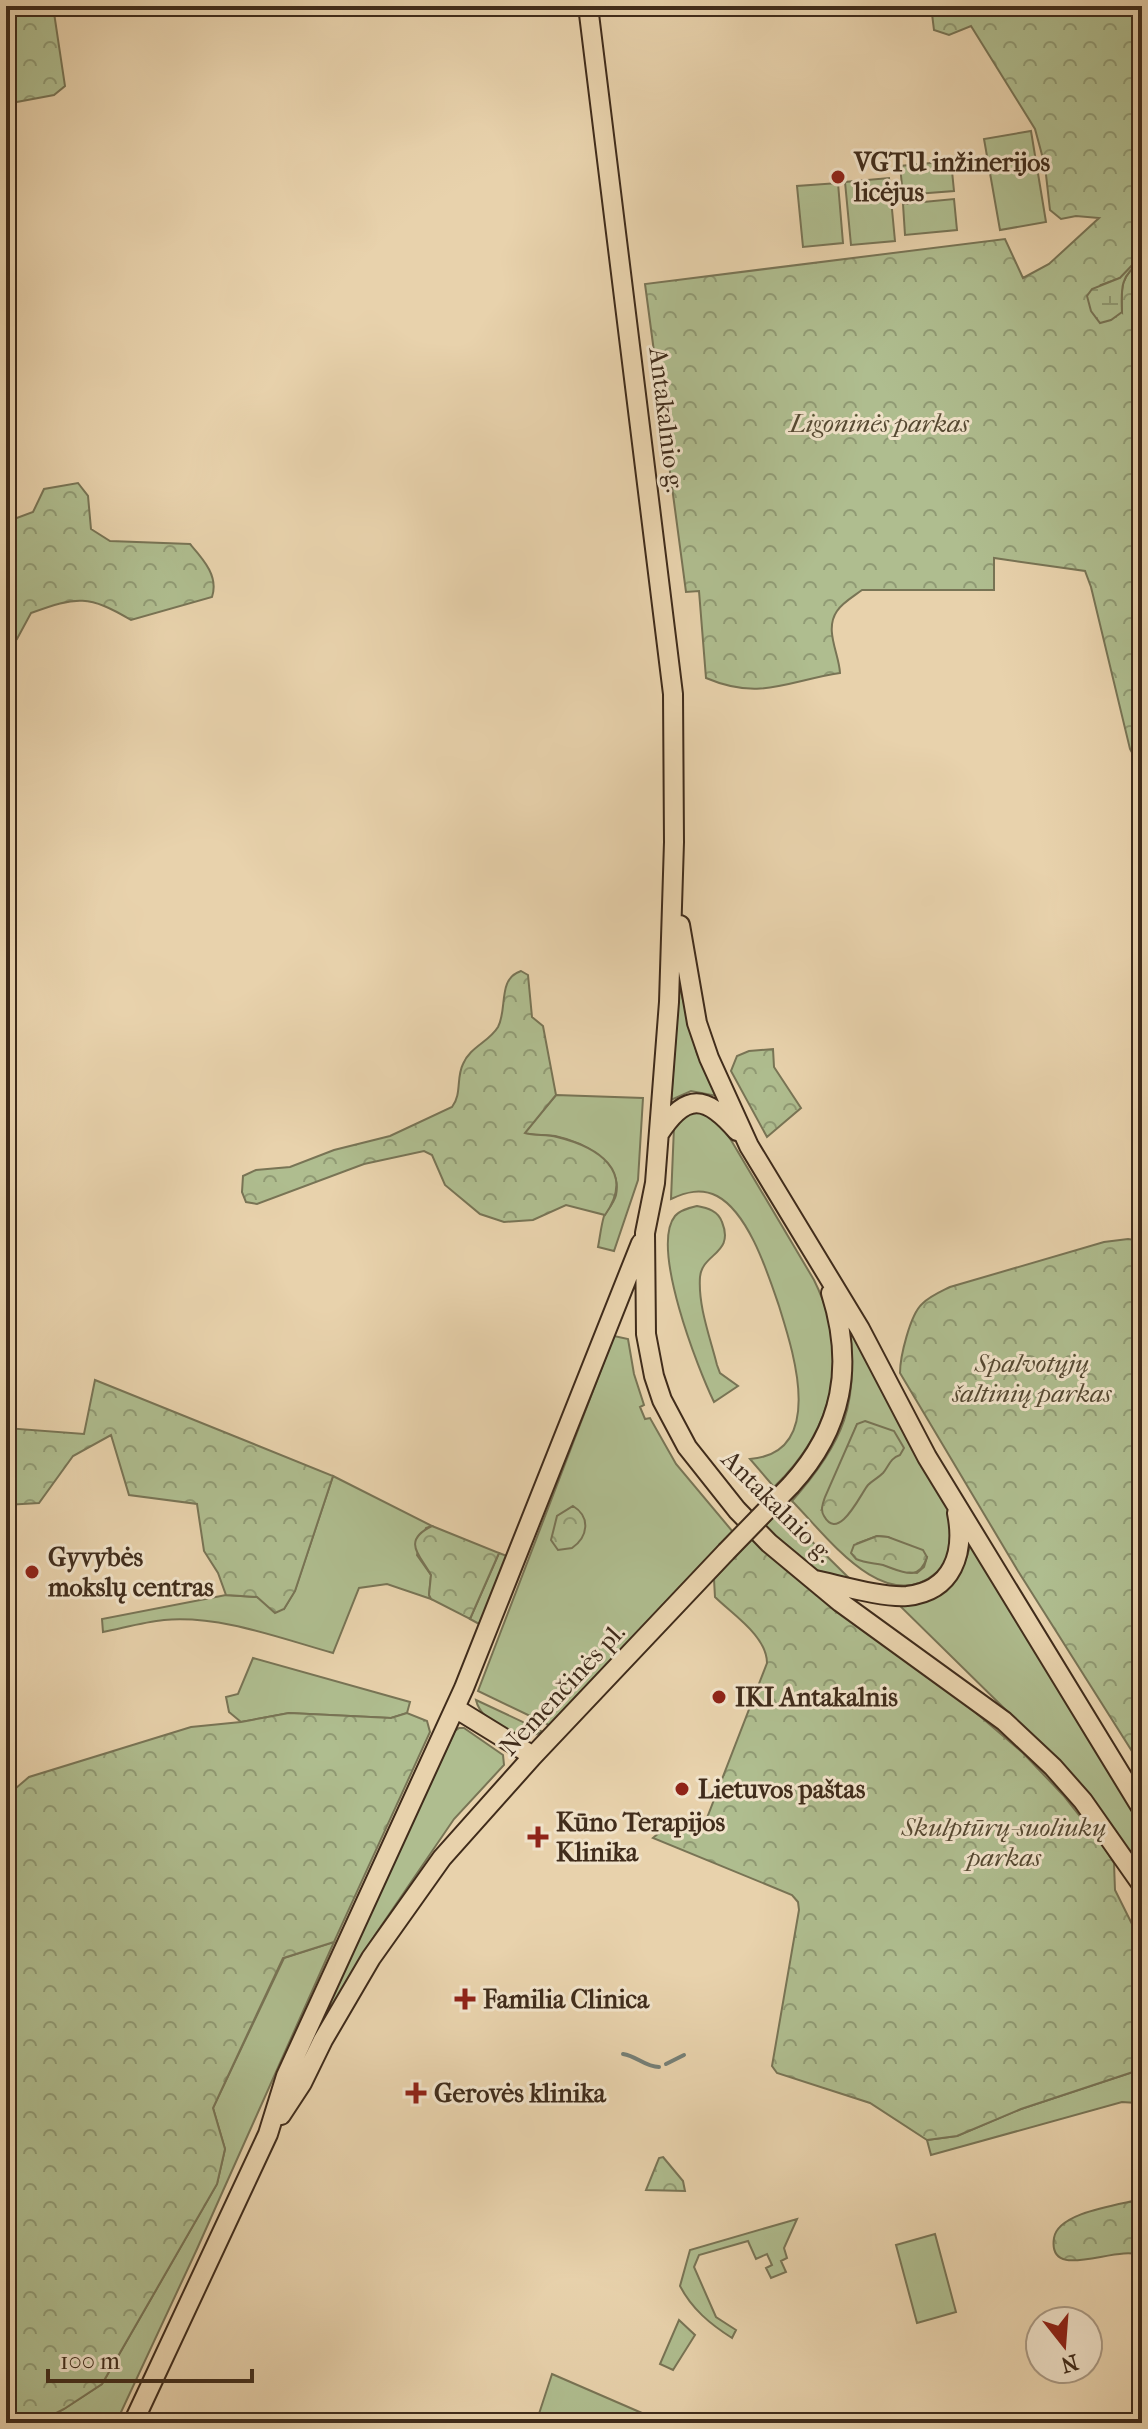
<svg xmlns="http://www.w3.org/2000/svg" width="1148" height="2429" viewBox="0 0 1148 2429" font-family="'IM FELL French Canon',serif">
<defs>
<pattern id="forest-crowns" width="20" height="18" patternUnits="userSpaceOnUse" patternTransform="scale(2)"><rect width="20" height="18" fill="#afbd8f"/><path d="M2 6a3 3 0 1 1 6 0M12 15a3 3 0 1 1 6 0" fill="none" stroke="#909a74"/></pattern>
<pattern id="wetland-marsh" width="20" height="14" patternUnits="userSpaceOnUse" patternTransform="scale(2)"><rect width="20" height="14" fill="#afbd8f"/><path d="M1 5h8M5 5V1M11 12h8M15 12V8" fill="none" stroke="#909a74"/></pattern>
</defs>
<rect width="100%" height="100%" fill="#e8d2ac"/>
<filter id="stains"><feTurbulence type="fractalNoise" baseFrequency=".0025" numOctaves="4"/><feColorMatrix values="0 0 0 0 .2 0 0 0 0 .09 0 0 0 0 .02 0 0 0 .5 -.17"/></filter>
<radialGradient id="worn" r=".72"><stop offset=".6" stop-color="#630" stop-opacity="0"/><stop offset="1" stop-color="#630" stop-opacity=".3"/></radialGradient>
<!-- grass -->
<path fill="#afbd8f" stroke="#787455" stroke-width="2" fill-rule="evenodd" d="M 1031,131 L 1046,222 L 1000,230 L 984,139 Z
M 951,161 L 954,191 L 903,195 L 900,166 Z
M 889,178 L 895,241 L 851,245 L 845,182 Z
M 838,183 L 843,243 L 803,247 L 797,186 Z
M 954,199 L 957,230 L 905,235 L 903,204 Z
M 679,992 L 681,992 L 697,1054 L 717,1096 L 691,1091 L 671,1100 Z
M 556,1095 L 643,1098 L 638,1180 L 614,1251 L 598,1247 C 600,1237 601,1226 604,1216 C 608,1209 614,1203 616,1195 C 623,1162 583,1142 555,1136 C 545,1134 535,1136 524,1133 Z
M 701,1111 L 714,1118 L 728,1135 L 814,1280 C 852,1356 833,1430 774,1487 L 750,1459 C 827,1453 793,1351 779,1306 C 768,1274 749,1213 717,1196 C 701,1188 686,1192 671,1199 L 674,1127 L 687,1113 Z
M 697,1206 C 708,1208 718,1211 722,1222 C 735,1254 702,1253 700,1277 C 698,1306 710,1337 717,1365 L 720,1373 L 738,1386 L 714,1402 C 698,1369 650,1247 675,1216 C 680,1210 689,1208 697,1206 Z
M 848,1325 L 950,1511 C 954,1536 958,1555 936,1573 C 884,1617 826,1535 792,1501 C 843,1444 861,1402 848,1325 ZM 857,1425 L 894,1456 C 877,1484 850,1495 822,1509 ZM 877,1536 L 888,1537 L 927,1557 L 924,1567 L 917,1573 C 886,1570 880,1563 858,1543 Z
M 614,1336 L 628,1339 L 634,1374 L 644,1405 L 640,1407 L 645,1419 L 650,1418 L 676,1464 L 733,1532 L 551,1726 L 478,1691 Z
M 333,1476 L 432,1526 L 426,1528 L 417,1555 L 431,1575 L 429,1595 L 431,1599 L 387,1584 L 359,1588 L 333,1653 C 279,1638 220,1615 164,1620 C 144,1622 123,1628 103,1632 L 102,1619 L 226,1595 L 257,1597 L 284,1609 L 295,1590 Z
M 780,1510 L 851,1580 L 816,1570 L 764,1527 Z
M 970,1545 L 1025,1629 L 1141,1825 L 1142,1868 L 1101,1813 L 1012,1716 L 897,1603 C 934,1589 961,1589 970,1545 Z
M 499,1553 L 507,1556 L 481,1625 L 470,1619 Z
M 253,1658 L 410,1702 L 407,1713 L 391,1718 L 289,1713 L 241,1722 L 229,1712 L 226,1697 L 238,1694 Z
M 476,1700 L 540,1730 L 542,1732 C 521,1742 481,1723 476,1700 Z
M 459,1728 L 464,1728 L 503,1755 L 504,1765 L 454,1819 L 375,1935 L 322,2024 L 319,2023 L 455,1731 Z
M 334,1942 L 197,2249 L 116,2423 L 41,2421 L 64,2409 L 102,2384 L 217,2184 L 225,2149 L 213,2108 L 284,1958 Z
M 1142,2069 L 1142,2106 L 1137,2103 L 1122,2102 L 931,2155 L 927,2140 L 957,2136 L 1021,2109 Z
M 797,2219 L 784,2248 L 787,2258 L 781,2261 L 786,2272 L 771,2278 L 766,2268 L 772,2265 L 767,2254 L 756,2259 L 748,2241 L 699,2255 L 694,2267 L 716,2317 L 736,2330 L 732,2338 C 710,2324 692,2309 680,2286 L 690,2250 Z
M 935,2234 L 956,2312 L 917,2323 L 896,2245 Z
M 679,2320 L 695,2335 L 673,2370 L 660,2364 Z
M 552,2374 L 665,2423 L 536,2423 Z"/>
<!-- forest -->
<path fill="url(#forest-crowns)" stroke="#787455" stroke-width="2" d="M 6,6 L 53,6 L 65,86 L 54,95 L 6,104 Z
M 923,6 L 1142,6 L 1142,255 L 1120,278 L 1101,285 L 1122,312 C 1121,289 1120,274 1142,262 L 1142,771 L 1130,749 L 1091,587 L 1085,571 L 994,558 L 994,590 L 862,590 C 854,596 842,603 837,611 C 824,630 839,653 840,673 C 787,681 760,701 706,678 L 699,591 L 686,592 L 645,284 L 1005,239 L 1023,278 L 1049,264 L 1099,218 L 1076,216 L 1061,219 L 1050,210 L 1045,166 L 1035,129 L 971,26 L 949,35 L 934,30 L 932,14 Z
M 78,483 L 88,496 L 91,529 L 110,541 L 190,544 C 203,559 219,576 212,597 L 131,620 C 89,595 77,596 31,613 L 17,639 L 6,634 L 6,522 L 33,512 L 44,489 Z
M 521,971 L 528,975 L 532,1017 L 543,1026 L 556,1095 L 525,1133 C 535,1136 546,1134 557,1137 C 598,1147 636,1171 605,1215 L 566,1205 L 533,1220 L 504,1222 L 480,1214 L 445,1185 L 432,1155 L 424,1151 L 364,1164 L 257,1204 L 246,1202 L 242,1192 L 243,1176 L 256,1170 L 290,1167 L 334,1150 L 390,1136 L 452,1107 C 462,1094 456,1078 463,1064 C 470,1047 489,1042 498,1027 C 508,1008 497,979 521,971 Z
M 773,1049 L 774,1067 L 801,1108 L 767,1137 L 731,1071 L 737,1056 L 749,1051 Z
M 1128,1239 L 1142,1241 L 1142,1767 L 1018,1571 L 900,1373 C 900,1357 910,1315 922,1304 C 930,1296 940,1292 950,1287 L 1104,1242 Z
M 95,1380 L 333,1476 L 295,1591 L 284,1609 L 275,1613 L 257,1597 L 226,1595 L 218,1573 L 204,1551 L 197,1504 L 129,1495 L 111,1435 L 73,1456 L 39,1503 L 6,1505 L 6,1428 L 84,1434 Z
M 865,1421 L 894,1431 L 904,1448 L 900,1455 C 890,1458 889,1466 883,1473 C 878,1478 872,1481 868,1485 C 861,1493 839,1543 824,1516 C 820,1510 823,1503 825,1497 L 857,1424 Z
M 573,1506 C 591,1517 588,1537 572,1548 L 558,1550 L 551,1540 L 557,1516 Z
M 432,1526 L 499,1553 L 470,1619 L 431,1599 L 429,1595 L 431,1575 C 420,1555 401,1541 432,1526 Z
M 877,1536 L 888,1537 L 923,1550 L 927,1557 C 919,1583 901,1571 883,1565 C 874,1563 865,1563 856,1559 L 851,1553 L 854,1545 Z
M 752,1539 L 833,1608 L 940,1682 L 1023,1753 L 1063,1795 L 1102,1844 L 1114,1863 L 1115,1890 L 1142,1944 L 1142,2069 L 1021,2109 L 957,2136 L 927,2140 L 870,2103 L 777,2073 L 772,2066 L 799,1910 L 798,1902 L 792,1895 L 653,1838 L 666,1827 L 686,1831 L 705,1823 L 767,1663 C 767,1636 732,1614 715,1597 L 714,1579 Z
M 289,1713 L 391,1718 L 407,1713 L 427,1721 L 430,1732 L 334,1942 L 283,1958 L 213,2108 L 225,2149 L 217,2184 L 102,2384 L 64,2409 L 41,2421 L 6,2416 L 6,2146 L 8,2131 L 6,2123 L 6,1816 L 16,1788 L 29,1777 L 191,1727 L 241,1722 Z
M 663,2157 L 683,2181 L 685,2191 L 646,2190 L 659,2158 Z
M 1142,2199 L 1142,2256 C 1118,2243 1047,2284 1054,2238 C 1058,2212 1119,2205 1142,2199 Z"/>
<!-- wetland -->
<path fill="url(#wetland-marsh)" stroke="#787455" stroke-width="2" d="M 1142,255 L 1142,262 C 1120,274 1121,289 1122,312 L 1111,320 L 1100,323 L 1091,311 L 1087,296 L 1092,289 L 1120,278 Z"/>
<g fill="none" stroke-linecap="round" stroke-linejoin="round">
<!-- stream -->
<path stroke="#757f76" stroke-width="4" d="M 623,2054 C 637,2056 645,2067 659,2067
M 666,2064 L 684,2055"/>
<defs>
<path id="primary" d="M 588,6 L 673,694 L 674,842 L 669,1002 L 655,1183 L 645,1233 L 646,1334 L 654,1376 L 662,1400 L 687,1447 L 737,1510 L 769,1543 L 840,1602 L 1004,1721 L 1053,1767 L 1083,1801 L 1142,1885
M 680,925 L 697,1023 L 709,1058 L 749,1146 L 860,1329 L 927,1457 L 1142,1809
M 659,1134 C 686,1092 706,1095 737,1131
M 791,1485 C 843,1428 854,1366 831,1293
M 815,1580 C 839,1585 883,1598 907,1596 C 953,1591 965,1553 957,1513
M 455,1708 L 533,1756
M 281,2115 L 302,2083 L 323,2040 L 371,1958 L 442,1858 L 533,1756 L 726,1552
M 133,2423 L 268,2134 L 286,2076 L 464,1688 L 641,1243"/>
</defs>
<!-- primary casing -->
<use href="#primary" stroke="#402c1b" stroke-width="22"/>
<!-- primary -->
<use href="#primary" stroke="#e8d2ac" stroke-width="18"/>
<defs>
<path id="primary-bridge" d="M 726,1552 L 791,1485"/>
</defs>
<!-- primary-bridge casing -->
<use href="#primary-bridge" stroke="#402c1b" stroke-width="22" stroke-linecap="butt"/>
<!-- primary-bridge -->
<use href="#primary-bridge" stroke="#e8d2ac" stroke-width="18"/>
</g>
<!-- markers -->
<g fill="#8f2418" stroke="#f0e2c9" stroke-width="3">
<circle cx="838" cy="177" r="8"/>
<circle cx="32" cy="1572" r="8"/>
<circle cx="719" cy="1697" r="8"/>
<circle cx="682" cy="1789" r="8"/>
<path d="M534 1825h8v8h8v8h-8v8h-8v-8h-8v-8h8z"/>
<path d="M461 1987h8v8h8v8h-8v8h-8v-8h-8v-8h8z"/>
<path d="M412 2081h8v8h8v8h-8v8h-8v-8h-8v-8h8z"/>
</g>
<g text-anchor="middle" stroke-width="6" stroke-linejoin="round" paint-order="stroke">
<!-- poi labels -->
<g font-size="26" font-weight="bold" fill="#402c1b" stroke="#f0e2c9" text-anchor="start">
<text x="854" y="171">VGTU inžinerijos<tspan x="854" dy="30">licėjus</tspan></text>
<text x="48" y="1566">Gyvybės<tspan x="48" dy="30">mokslų centras</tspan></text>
<text x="735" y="1706">IKI Antakalnis</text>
<text x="698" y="1798">Lietuvos paštas</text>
<text x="556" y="1831">Kūno Terapijos<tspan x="556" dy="30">Klinika</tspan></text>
<text x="483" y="2008">Familia Clinica</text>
<text x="434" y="2102">Gerovės klinika</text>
</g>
<!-- street labels -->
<g font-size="26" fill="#402c1b" stroke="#f0e2c9">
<text transform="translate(667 420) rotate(83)" y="9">Antakalnio g.</text>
<text transform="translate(778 1506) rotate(45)" y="9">Antakalnio g.</text>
<text transform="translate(562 1689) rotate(-47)" y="9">Nemenčinės pl.</text>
</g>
<!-- park labels -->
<g font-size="26" font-style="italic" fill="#564932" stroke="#f0e2c9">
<text x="879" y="432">Ligoninės parkas</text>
<text x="1032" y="1372">Spalvotųjų<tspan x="1032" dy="30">šaltinių parkas</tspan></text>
<text x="1004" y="1836">Skulptūrų-suoliukų<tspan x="1004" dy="30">parkas</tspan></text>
</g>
</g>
<!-- margin -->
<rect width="1148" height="2429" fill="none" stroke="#e8d2ac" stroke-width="32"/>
<rect x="8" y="8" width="1132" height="2413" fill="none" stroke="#402c1b" stroke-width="4"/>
<rect x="16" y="16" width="1116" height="2397" fill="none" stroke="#402c1b" stroke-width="2"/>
<!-- north arrow -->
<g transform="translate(1064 2345) rotate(163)"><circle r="38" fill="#f0e2c9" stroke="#aa9983" stroke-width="2"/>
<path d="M0-6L14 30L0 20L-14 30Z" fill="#8f2418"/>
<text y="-12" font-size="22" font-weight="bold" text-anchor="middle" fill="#402c1b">N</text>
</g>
<!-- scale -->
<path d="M48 2369v12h204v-12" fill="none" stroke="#402c1b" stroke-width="4"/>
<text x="60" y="2369" font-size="24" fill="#402c1b" stroke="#f0e2c9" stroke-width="6" paint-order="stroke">100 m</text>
<rect width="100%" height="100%" filter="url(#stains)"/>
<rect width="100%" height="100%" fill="url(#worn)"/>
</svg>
